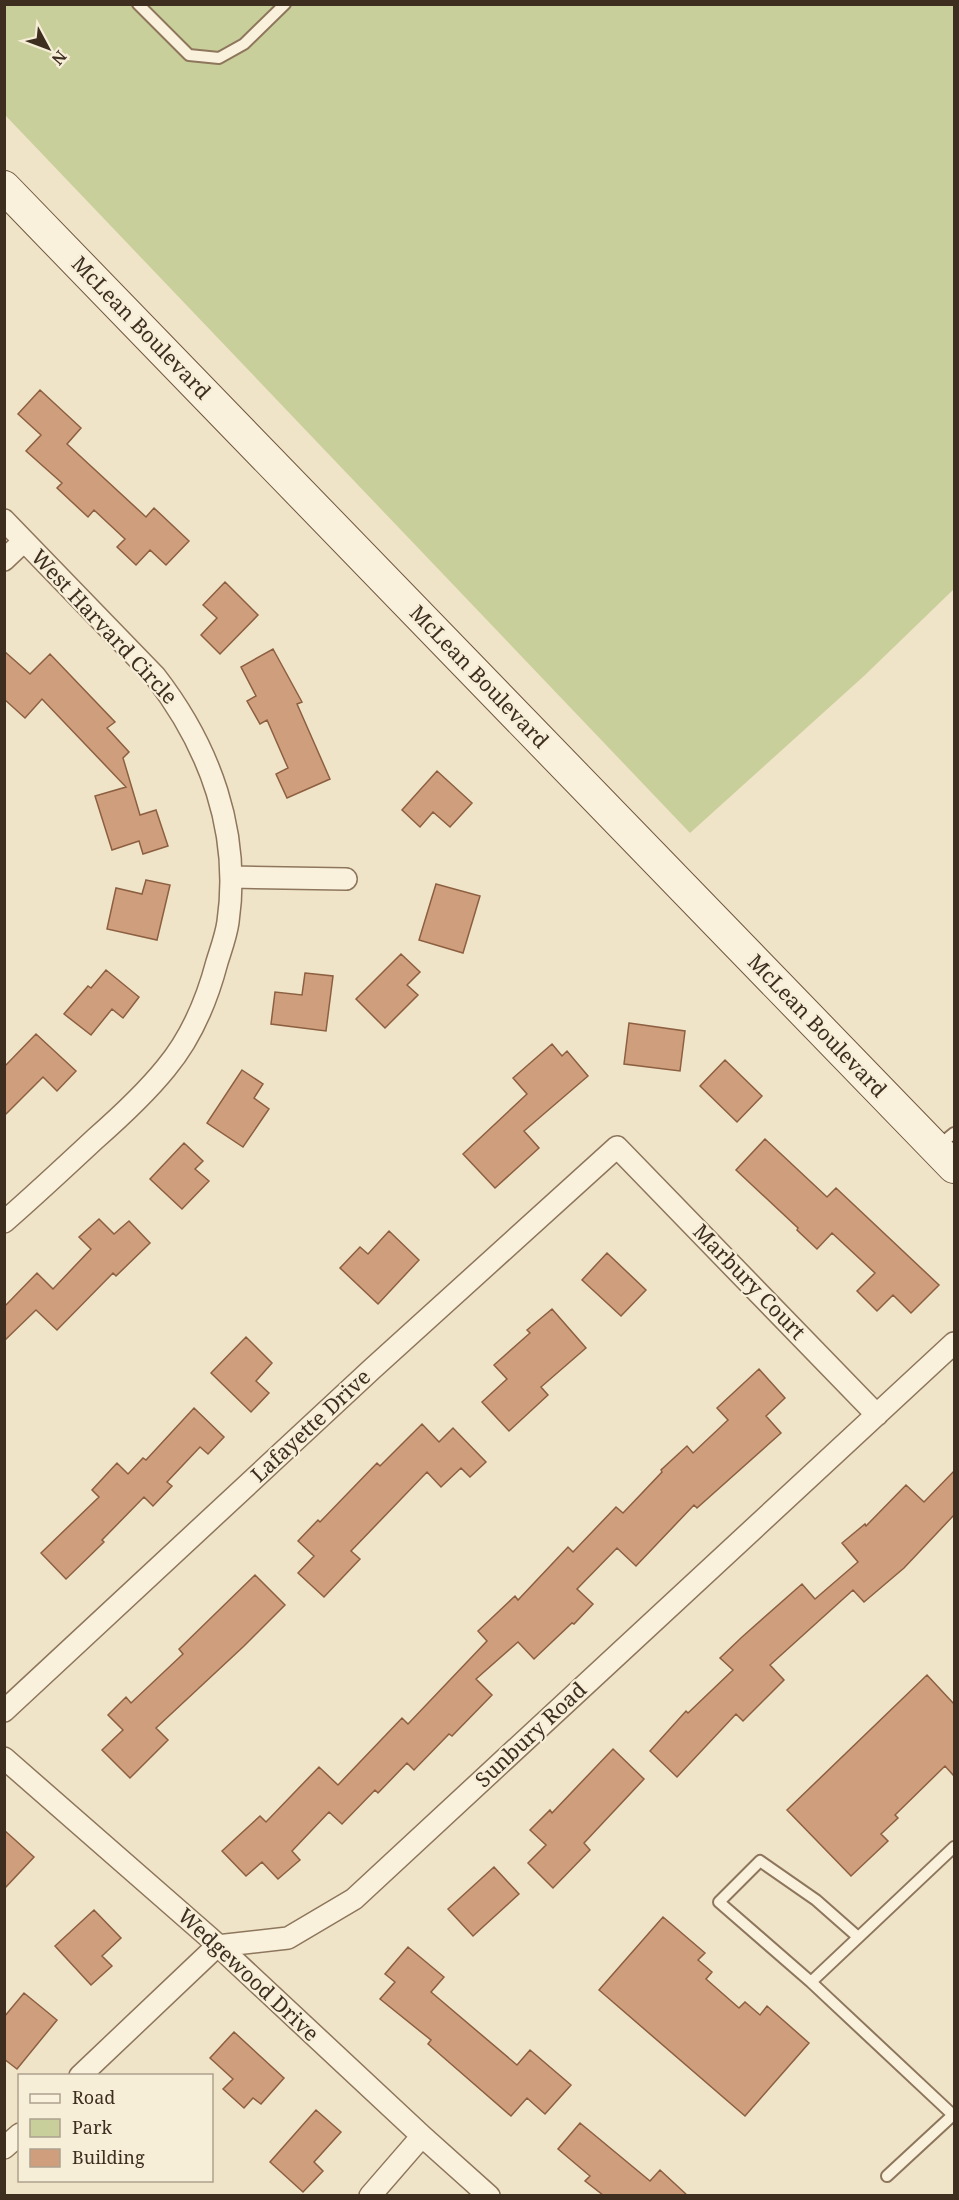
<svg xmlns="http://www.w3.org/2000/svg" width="959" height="2200" viewBox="0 0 959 2200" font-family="'Noto Serif',serif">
<rect width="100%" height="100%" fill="#f0e4c8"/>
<!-- green -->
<path fill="#c9cf9b" d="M 5,5 L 954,5 L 954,589 L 864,676 L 690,833 L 5,115 Z"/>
<!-- building -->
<path fill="#cf9f7d" stroke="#8d5f41" stroke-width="1.5" d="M 40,390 L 81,428 L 67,444 L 146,517 L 154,508 L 189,541 L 166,565 L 150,550 L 136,565 L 117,547 L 125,539 L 94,510 L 88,517 L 57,488 L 62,483 L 26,451 L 41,435 L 18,414 Z
M 225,582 L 258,615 L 220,654 L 201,635 L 217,618 L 203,605 Z
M 273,649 L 302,702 L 297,704 L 330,779 L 287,798 L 276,774 L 288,768 L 267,720 L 260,724 L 247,701 L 256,696 L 241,667 Z
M 4,651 L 30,674 L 50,654 L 115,722 L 107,728 L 129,752 L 123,758 L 140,815 L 156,810 L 168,846 L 143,854 L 139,841 L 112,850 L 95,796 L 126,787 L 42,699 L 25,718 L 4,699 Z
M 437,771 L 472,803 L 450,827 L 433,812 L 420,827 L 402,810 Z
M 146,880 L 170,885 L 157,940 L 107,929 L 116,888 L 142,894 Z
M 436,884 L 480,896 L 463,953 L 419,940 Z
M 401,954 L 420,972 L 407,985 L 418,995 L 385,1028 L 356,999 Z
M 106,970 L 139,997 L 123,1018 L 112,1009 L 91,1035 L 64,1014 L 88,986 L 91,988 Z
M 305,973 L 333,976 L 326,1031 L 271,1024 L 275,992 L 302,995 Z
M 629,1023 L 685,1031 L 680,1071 L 624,1064 Z
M 36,1034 L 76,1071 L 57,1091 L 43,1077 L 4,1116 L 4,1067 Z
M 552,1044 L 562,1056 L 567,1051 L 588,1076 L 524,1131 L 539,1148 L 495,1188 L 463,1154 L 527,1094 L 513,1078 Z
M 725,1060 L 762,1096 L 737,1122 L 700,1086 Z
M 242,1070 L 263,1084 L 254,1098 L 269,1109 L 243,1147 L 207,1123 Z
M 765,1139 L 827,1197 L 836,1188 L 939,1285 L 911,1313 L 893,1295 L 877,1311 L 857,1291 L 875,1273 L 832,1233 L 817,1249 L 797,1230 L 798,1228 L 736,1170 Z
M 184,1143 L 203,1161 L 195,1169 L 209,1181 L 182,1209 L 150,1179 Z
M 99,1219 L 114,1234 L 129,1221 L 150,1243 L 116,1276 L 113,1273 L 57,1330 L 36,1310 L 4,1341 L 4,1307 L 37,1273 L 53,1289 L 91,1249 L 79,1237 Z
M 389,1231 L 419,1260 L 378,1304 L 340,1268 L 360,1247 L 368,1254 Z
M 607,1253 L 646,1290 L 621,1316 L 582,1280 Z
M 552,1309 L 586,1348 L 541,1387 L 548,1395 L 509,1431 L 482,1402 L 507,1379 L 494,1365 L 530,1333 L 527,1330 Z
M 246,1337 L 272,1363 L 256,1381 L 269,1393 L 251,1412 L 211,1373 Z
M 759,1369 L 785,1398 L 766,1416 L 781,1433 L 697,1508 L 694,1505 L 636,1566 L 617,1548 L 577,1589 L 593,1604 L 574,1624 L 572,1623 L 534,1659 L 518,1642 L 476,1679 L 492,1695 L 452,1736 L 449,1734 L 414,1770 L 407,1763 L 378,1793 L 375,1790 L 342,1824 L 329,1812 L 292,1851 L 300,1860 L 278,1879 L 262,1862 L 246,1876 L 222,1851 L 260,1816 L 266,1822 L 319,1767 L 338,1785 L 402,1718 L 408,1724 L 487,1641 L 478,1631 L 515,1596 L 518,1600 L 568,1547 L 573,1552 L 616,1507 L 623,1513 L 662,1472 L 661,1470 L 687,1446 L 693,1453 L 728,1420 L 717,1408 Z
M 194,1408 L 224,1437 L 208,1454 L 200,1447 L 167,1482 L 172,1486 L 153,1506 L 144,1497 L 102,1540 L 104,1542 L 66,1579 L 41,1553 L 99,1497 L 92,1490 L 117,1463 L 128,1474 L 143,1458 L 146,1460 Z
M 422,1424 L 439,1442 L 453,1428 L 486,1462 L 470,1477 L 461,1468 L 441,1487 L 427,1472 L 351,1551 L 360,1559 L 324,1597 L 298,1573 L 314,1556 L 298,1541 L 318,1520 L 320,1522 L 377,1463 L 380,1466 Z
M 954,1471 L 954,1515 L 904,1568 L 864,1602 L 853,1590 L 770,1665 L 784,1680 L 743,1721 L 736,1714 L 677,1777 L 650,1751 L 686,1711 L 688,1713 L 733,1670 L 720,1658 L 742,1637 L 802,1584 L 815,1599 L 858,1562 L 842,1543 L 865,1524 L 866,1526 L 906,1485 L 924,1502 Z
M 255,1575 L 285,1605 L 244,1646 L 156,1728 L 168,1740 L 130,1778 L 102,1750 L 123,1730 L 108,1715 L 126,1697 L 131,1703 L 183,1654 L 179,1649 Z
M 927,1675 L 954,1704 L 954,1776 L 945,1766 L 895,1815 L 898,1818 L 881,1834 L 888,1841 L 851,1876 L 787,1810 Z
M 613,1749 L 644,1779 L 584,1843 L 590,1850 L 553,1888 L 528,1863 L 546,1845 L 530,1830 L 550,1810 L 552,1813 Z
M 4,1830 L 34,1857 L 4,1889 Z
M 494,1867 L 519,1894 L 473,1936 L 448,1909 Z
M 94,1910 L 121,1938 L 102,1956 L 112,1966 L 91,1985 L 55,1946 Z
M 663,1917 L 705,1953 L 698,1960 L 712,1972 L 706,1979 L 739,2008 L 745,2002 L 760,2015 L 767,2006 L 809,2043 L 745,2116 L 599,1990 Z
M 408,1947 L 444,1977 L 431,1992 L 517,2065 L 530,2050 L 571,2085 L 545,2114 L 527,2098 L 511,2116 L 428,2044 L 431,2040 L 380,1999 L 395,1982 L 385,1974 Z
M 24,1993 L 57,2020 L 17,2069 L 4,2059 L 4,2017 Z
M 234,2032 L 284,2078 L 261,2104 L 253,2098 L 244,2108 L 223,2089 L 233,2079 L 210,2058 Z
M 316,2110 L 341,2132 L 314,2162 L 323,2171 L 303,2192 L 270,2162 Z
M 580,2123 L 650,2181 L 660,2170 L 688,2196 L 603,2195 L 585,2181 L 590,2176 L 558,2149 Z"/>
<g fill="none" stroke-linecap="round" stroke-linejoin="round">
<defs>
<path id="lane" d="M 138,4 L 189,55 L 219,58 L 244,44 L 285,4
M 938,1146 L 954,1133
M 858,1937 L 816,1900 L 760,1861 L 719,1902 L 811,1982 L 954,1847
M 811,1982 L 953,2115 L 887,2176"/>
<path id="street" d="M 4,520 L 155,676 C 210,747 241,832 228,922 C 226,936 221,949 217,962 C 207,1000 191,1038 166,1068 C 145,1094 120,1117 95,1139 C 65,1167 35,1195 4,1222
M 4,560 L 24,541
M 231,877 L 346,879
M 4,1711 L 372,1369 L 617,1147 L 877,1415
M 4,1758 L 211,1939 L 422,2136 L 489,2196
M 80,2076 L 217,1946 L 288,1938 L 354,1899 L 954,1343
M 4,2148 L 20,2134
M 370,2196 L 422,2136"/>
<path id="secondary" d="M 4,187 L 954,1167"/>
</defs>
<!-- lane casing -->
<use href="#lane" stroke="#8d765c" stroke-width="14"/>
<!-- street casing -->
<use href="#street" stroke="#8d765c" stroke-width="24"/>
<!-- secondary casing -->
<use href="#secondary" stroke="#6f573f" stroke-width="34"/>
<!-- lane -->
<use href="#lane" stroke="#faf1dc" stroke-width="10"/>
<!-- street -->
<use href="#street" stroke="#faf1dc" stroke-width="21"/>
<!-- secondary -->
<use href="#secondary" stroke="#faf1dc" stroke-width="32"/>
</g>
<g text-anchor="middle" stroke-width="4.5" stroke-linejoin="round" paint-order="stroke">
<!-- street labels -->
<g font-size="21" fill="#3d2e20" stroke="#f7eed8">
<text transform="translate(141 328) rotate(46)" y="7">McLean Boulevard</text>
<text transform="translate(104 627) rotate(47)" y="7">West Harvard Circle</text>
<text transform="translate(479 677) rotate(46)" y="7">McLean Boulevard</text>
<text transform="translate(817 1026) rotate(46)" y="7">McLean Boulevard</text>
<text transform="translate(749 1282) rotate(46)" y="7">Marbury Court</text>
<text transform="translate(311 1426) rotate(-43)" y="7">Lafayette Drive</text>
<text transform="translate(531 1735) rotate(-43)" y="7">Sunbury Road</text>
<text transform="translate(248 1975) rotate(43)" y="7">Wedgewood Drive</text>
</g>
</g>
<!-- border -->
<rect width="959" height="2200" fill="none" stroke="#3d2e20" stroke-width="12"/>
<!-- legend -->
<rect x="18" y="2074" width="195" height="108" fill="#f7eed8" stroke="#ada18e" stroke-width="1.5"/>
<rect x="30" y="2094" width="30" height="9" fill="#faf1dc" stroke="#ada18e" stroke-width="1.5"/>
<text x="72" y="2104" font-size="18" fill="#3d2e20">Road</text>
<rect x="30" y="2119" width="30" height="18" fill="#c9cf9b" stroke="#ada18e" stroke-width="1.5"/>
<text x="72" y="2134" font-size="18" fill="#3d2e20">Park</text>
<rect x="30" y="2149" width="30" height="18" fill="#cf9f7d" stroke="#ada18e" stroke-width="1.5"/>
<text x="72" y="2164" font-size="18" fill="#3d2e20">Building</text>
<!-- north arrow -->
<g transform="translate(48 48) rotate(131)" stroke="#f7eed8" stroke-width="4.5" paint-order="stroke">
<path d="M0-4.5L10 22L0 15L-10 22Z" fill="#3d2e20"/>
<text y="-9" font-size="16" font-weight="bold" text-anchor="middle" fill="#3d2e20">N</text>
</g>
</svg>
